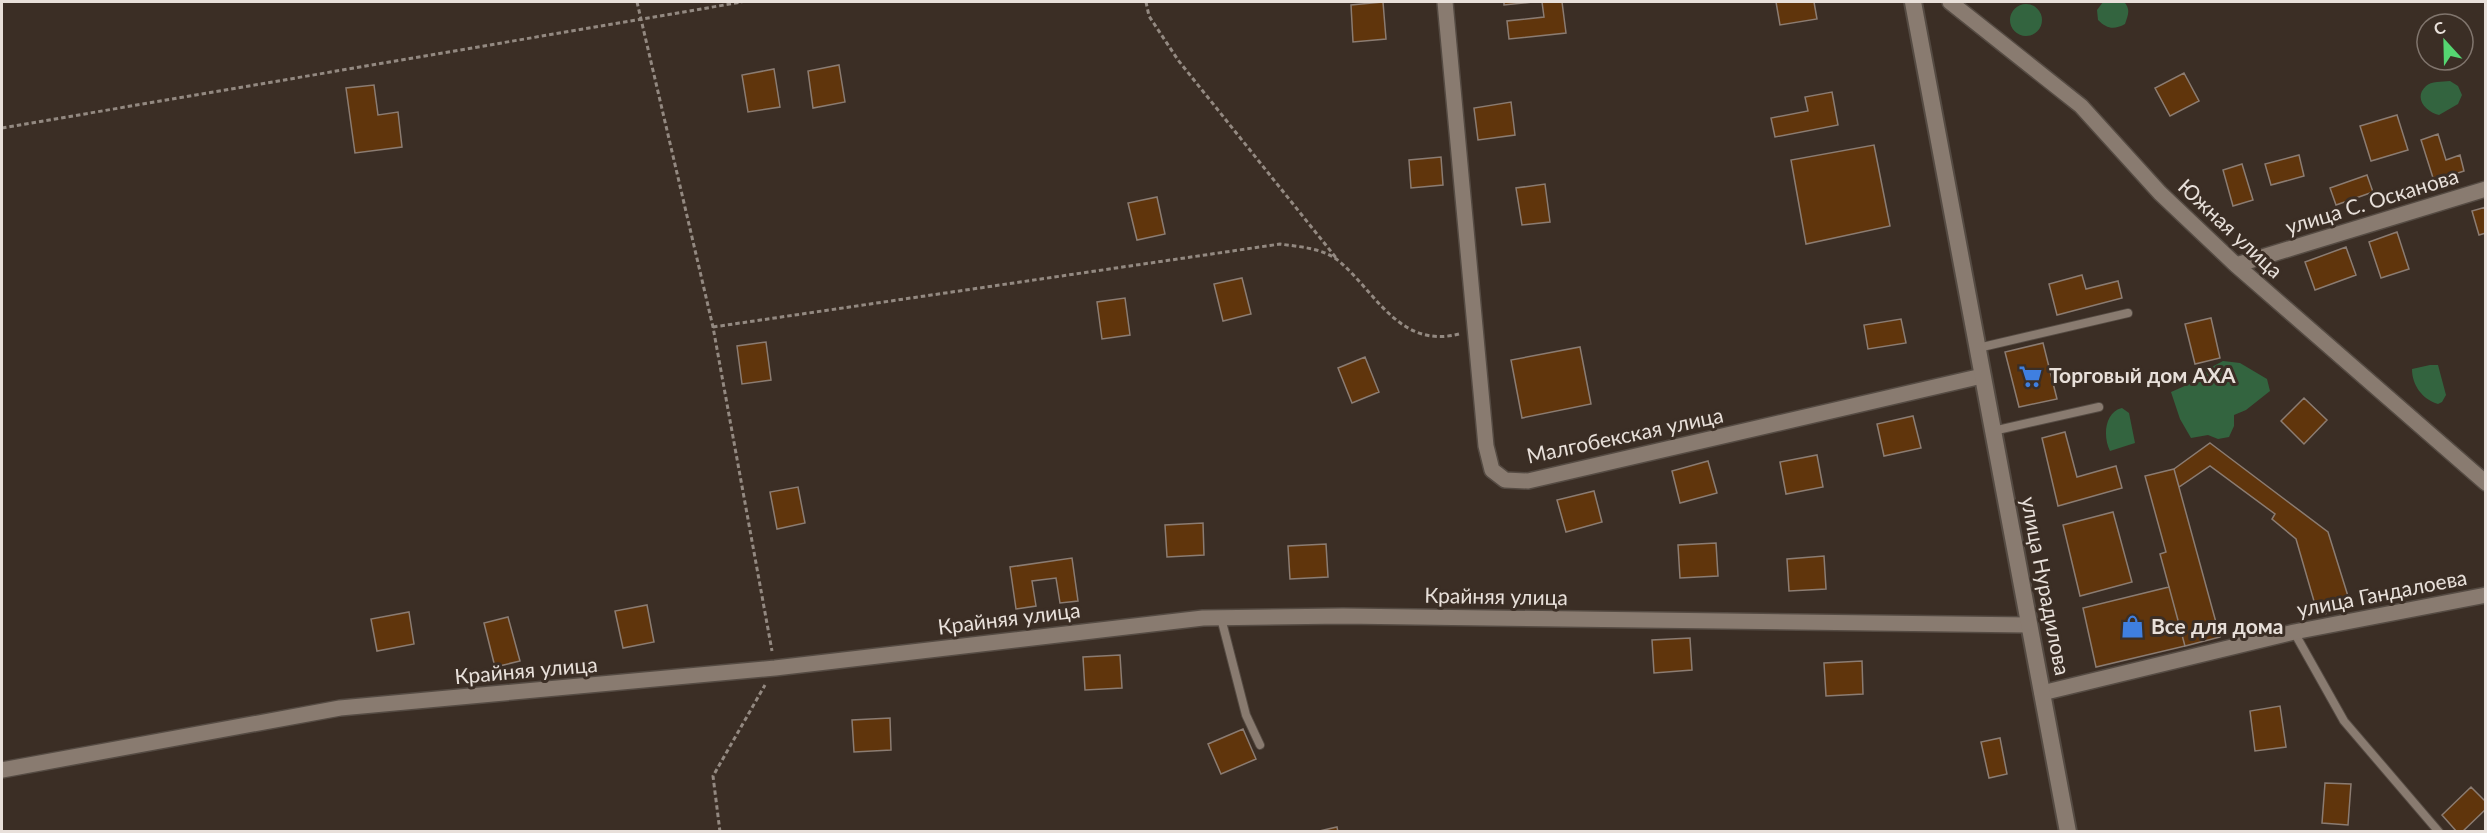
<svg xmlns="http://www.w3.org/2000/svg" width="2487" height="833" viewBox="0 0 2487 833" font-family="Lato,sans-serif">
<rect width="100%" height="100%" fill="#3b2e25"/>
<!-- forest -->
<path fill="#33643f" d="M 2103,2 L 2124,2 C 2131,9 2128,15 2125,24 C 2114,30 2107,29 2098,20 L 2097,10 Z
M2010 20a16 16 0 1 1 32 0a16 16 0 1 1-32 0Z
M 2450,81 L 2458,86 L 2462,95 L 2458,104 L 2439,115 C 2426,112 2413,98 2426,86 C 2431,81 2442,82 2450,81 Z
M 2223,361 L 2240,363 L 2267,379 L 2270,391 L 2246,410 L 2234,415 L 2234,426 L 2229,437 L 2218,439 L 2208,435 L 2191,438 L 2180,419 L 2171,392 L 2196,381 L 2206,370 Z
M 2430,365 L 2438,365 L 2446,395 L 2442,402 L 2438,404 C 2422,399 2412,385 2412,369 Z
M 2122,408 L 2129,413 L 2135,443 L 2110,451 C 2103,438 2104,412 2122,408 Z"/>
<!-- building -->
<path fill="#60350c" stroke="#8b7c72" stroke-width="1.5" d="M 1383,2 L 1386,39 L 1353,42 L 1351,5 Z
M 1504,2 L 1533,2 L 1504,5 Z
M 1542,2 L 1562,2 L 1566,33 L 1509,39 L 1507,21 L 1544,17 Z
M 1776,2 L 1814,2 L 1817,19 L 1780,25 Z
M 839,65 L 845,102 L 813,108 L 808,71 Z
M 774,69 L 780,107 L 748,112 L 742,75 Z
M 2184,73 L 2199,101 L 2170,116 L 2155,88 Z
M 374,85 L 378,115 L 398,112 L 402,147 L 355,153 L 346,88 Z
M 1832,92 L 1838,125 L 1775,137 L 1771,118 L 1808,111 L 1805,97 Z
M 1511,102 L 1515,135 L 1478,140 L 1474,108 Z
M 2397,115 L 2408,150 L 2371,161 L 2360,126 Z
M 2438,134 L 2446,160 L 2460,155 L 2464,171 L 2434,181 L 2421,140 Z
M 1874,145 L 1890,226 L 1806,244 L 1791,160 Z
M 2299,155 L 2304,176 L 2271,185 L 2265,164 Z
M 1441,157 L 1443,185 L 1411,188 L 1409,160 Z
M 2242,164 L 2253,200 L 2233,206 L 2223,170 Z
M 2367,175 L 2373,192 L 2336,205 L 2330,188 Z
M 1545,184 L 1550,222 L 1522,225 L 1516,188 Z
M 1157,197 L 1165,234 L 1137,240 L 1128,203 Z
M 2486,207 L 2486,233 L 2479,235 L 2472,211 Z
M 2397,232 L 2409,269 L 2381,278 L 2369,242 Z
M 2346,247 L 2356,275 L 2315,290 L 2305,262 Z
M 2082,275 L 2086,289 L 2118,281 L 2122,298 L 2057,315 L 2049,284 Z
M 1242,278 L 1251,314 L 1223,321 L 1214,284 Z
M 1125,298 L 1130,335 L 1102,339 L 1097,302 Z
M 2211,318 L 2220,358 L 2195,364 L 2185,324 Z
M 1901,319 L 1906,343 L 1868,349 L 1864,325 Z
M 766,342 L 771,380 L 742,384 L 737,346 Z
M 2043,343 L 2057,399 L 2019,407 L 2005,352 Z
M 1580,347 L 1591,404 L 1522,418 L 1511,360 Z
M 1365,357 L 1379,392 L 1352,403 L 1338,368 Z
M 2304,398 L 2327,420 L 2304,444 L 2281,421 Z
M 1913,416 L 1921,448 L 1884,456 L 1877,424 Z
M 2065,432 L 2077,477 L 2116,466 L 2122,488 L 2058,506 L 2042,438 Z
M 2210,443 L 2328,532 L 2352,609 L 2318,615 L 2296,539 L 2272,519 L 2275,514 L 2210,466 L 2179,487 L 2174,469 Z
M 1817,455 L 1823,487 L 1786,494 L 1780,462 Z
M 1708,461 L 1717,493 L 1680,503 L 1672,471 Z
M 2174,469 L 2220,637 L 2185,646 L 2160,554 L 2166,552 L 2145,476 Z
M 798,487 L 805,523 L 777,529 L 770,492 Z
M 1594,491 L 1602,522 L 1566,532 L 1557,500 Z
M 2113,512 L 2132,582 L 2080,596 L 2063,525 Z
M 1203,523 L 1204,555 L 1167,557 L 1165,525 Z
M 1716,543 L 1718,576 L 1680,578 L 1678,545 Z
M 1326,544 L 1328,577 L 1290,579 L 1288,546 Z
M 1824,556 L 1826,589 L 1789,591 L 1787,559 Z
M 1072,558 L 1078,601 L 1060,603 L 1056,578 L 1032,581 L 1036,606 L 1016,609 L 1010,567 Z
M 2169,587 L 2185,646 L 2096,667 L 2083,608 Z
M 647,605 L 654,642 L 623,648 L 615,611 Z
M 409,612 L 414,644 L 377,651 L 371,619 Z
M 508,617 L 520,661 L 495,667 L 484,623 Z
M 1690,638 L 1692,670 L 1654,673 L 1652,640 Z
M 1120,655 L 1122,688 L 1085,690 L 1083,657 Z
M 1862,661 L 1863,694 L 1826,696 L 1824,663 Z
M 2280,706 L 2286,747 L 2255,751 L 2250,711 Z
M 890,718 L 891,750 L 854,752 L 852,720 Z
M 1243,729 L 1256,759 L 1221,774 L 1208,744 Z
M 2000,738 L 2007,774 L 1989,778 L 1981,742 Z
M 2325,783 L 2351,784 L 2348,825 L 2322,823 Z
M 2471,787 L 2486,802 L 2486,809 L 2462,832 L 2457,832 L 2442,815 Z
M 1337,827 L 1338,832 L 1315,832 Z"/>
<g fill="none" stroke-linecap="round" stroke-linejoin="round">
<defs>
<path id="service" d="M 1978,348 L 2128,313
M 1993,431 L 2099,407
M 1221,618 L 1246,715 L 1260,745
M 2294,632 L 2344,721 L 2439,832"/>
<path id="minor" d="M 1445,2 L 1486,446 L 1492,470 L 1505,480 L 1528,481 L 1982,376
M 1950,2 L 2081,106 L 2160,193 L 2236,265 L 2486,483
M 2236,265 L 2486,189
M 2042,693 L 2294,632 L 2486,595
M 2,770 L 340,708 L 775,668 L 1203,618 L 1343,616 L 2029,625"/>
<path id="tertiary" d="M 1913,2 L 2068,832"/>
</defs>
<!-- service casing -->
<use href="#service" stroke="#554b43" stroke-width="10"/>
<!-- minor casing -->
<use href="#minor" stroke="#554b43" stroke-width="18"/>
<!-- tertiary casing -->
<use href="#tertiary" stroke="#554b43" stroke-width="20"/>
<!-- path -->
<path stroke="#938981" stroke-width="3" stroke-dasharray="4.5 3" stroke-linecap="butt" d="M 637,2 L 713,327 L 772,651
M 1146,2 L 1149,16 L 1178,60 L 1337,259
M 2,128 L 742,2
M 713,327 L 1280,244 C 1300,247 1324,248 1340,262 C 1377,294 1400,349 1459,334
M 720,832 L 713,776 L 765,685"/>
<!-- service -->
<use href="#service" stroke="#897b70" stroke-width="8"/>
<!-- minor -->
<use href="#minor" stroke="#897b70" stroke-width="15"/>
<!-- tertiary -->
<use href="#tertiary" stroke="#897b70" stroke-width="16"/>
</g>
<!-- icons -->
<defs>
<symbol id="supermarket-bare" viewBox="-9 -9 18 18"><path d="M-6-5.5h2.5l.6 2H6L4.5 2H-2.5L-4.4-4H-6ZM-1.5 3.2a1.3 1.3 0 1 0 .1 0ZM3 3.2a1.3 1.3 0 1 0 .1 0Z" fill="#3f7fe0" stroke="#3b2e25" stroke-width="2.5" paint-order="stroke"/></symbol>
<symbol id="shop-bare" viewBox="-9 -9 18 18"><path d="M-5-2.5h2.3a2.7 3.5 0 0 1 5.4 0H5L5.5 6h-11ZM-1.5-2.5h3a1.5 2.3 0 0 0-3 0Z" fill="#3f7fe0" stroke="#3b2e25" stroke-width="2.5" paint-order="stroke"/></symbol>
</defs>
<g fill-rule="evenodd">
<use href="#supermarket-bare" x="2014" y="360" width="33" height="33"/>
<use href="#shop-bare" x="2116" y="610" width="33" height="33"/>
</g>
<g text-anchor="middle" stroke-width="6" stroke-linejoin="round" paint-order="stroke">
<!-- street labels -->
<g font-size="21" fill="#e8e0da" stroke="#3b2e25">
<text transform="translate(2372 202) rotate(-17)" y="7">улица С. Осканова</text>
<text transform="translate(2230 229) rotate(43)" y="7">Южная улица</text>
<text transform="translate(1625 436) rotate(-12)" y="7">Малгобекская улица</text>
<text transform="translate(2045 586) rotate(79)" y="7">улица Нурадилова</text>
<text transform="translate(2382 594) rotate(-11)" y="7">улица Гандалоева</text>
<text transform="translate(1496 597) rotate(1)" y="7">Крайняя улица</text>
<text transform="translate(1009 619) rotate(-7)" y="7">Крайняя улица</text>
<text transform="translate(526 671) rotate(-5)" y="7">Крайняя улица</text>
</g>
<!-- poi labels -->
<g font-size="21" font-weight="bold" fill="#e8e0da" stroke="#3b2e25" text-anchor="start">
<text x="2049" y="383">Торговый дом АХА</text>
<text x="2151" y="634">Все для дома</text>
</g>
</g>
<!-- border -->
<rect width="2487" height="833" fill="none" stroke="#e8e0da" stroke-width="6"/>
<!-- north arrow -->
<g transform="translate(2445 42) rotate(338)"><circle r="28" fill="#3b2e25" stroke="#80756d" stroke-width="1.5"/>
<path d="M0-4.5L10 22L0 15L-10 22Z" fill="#55d671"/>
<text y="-9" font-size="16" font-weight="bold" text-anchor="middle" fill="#e8e0da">С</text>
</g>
</svg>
